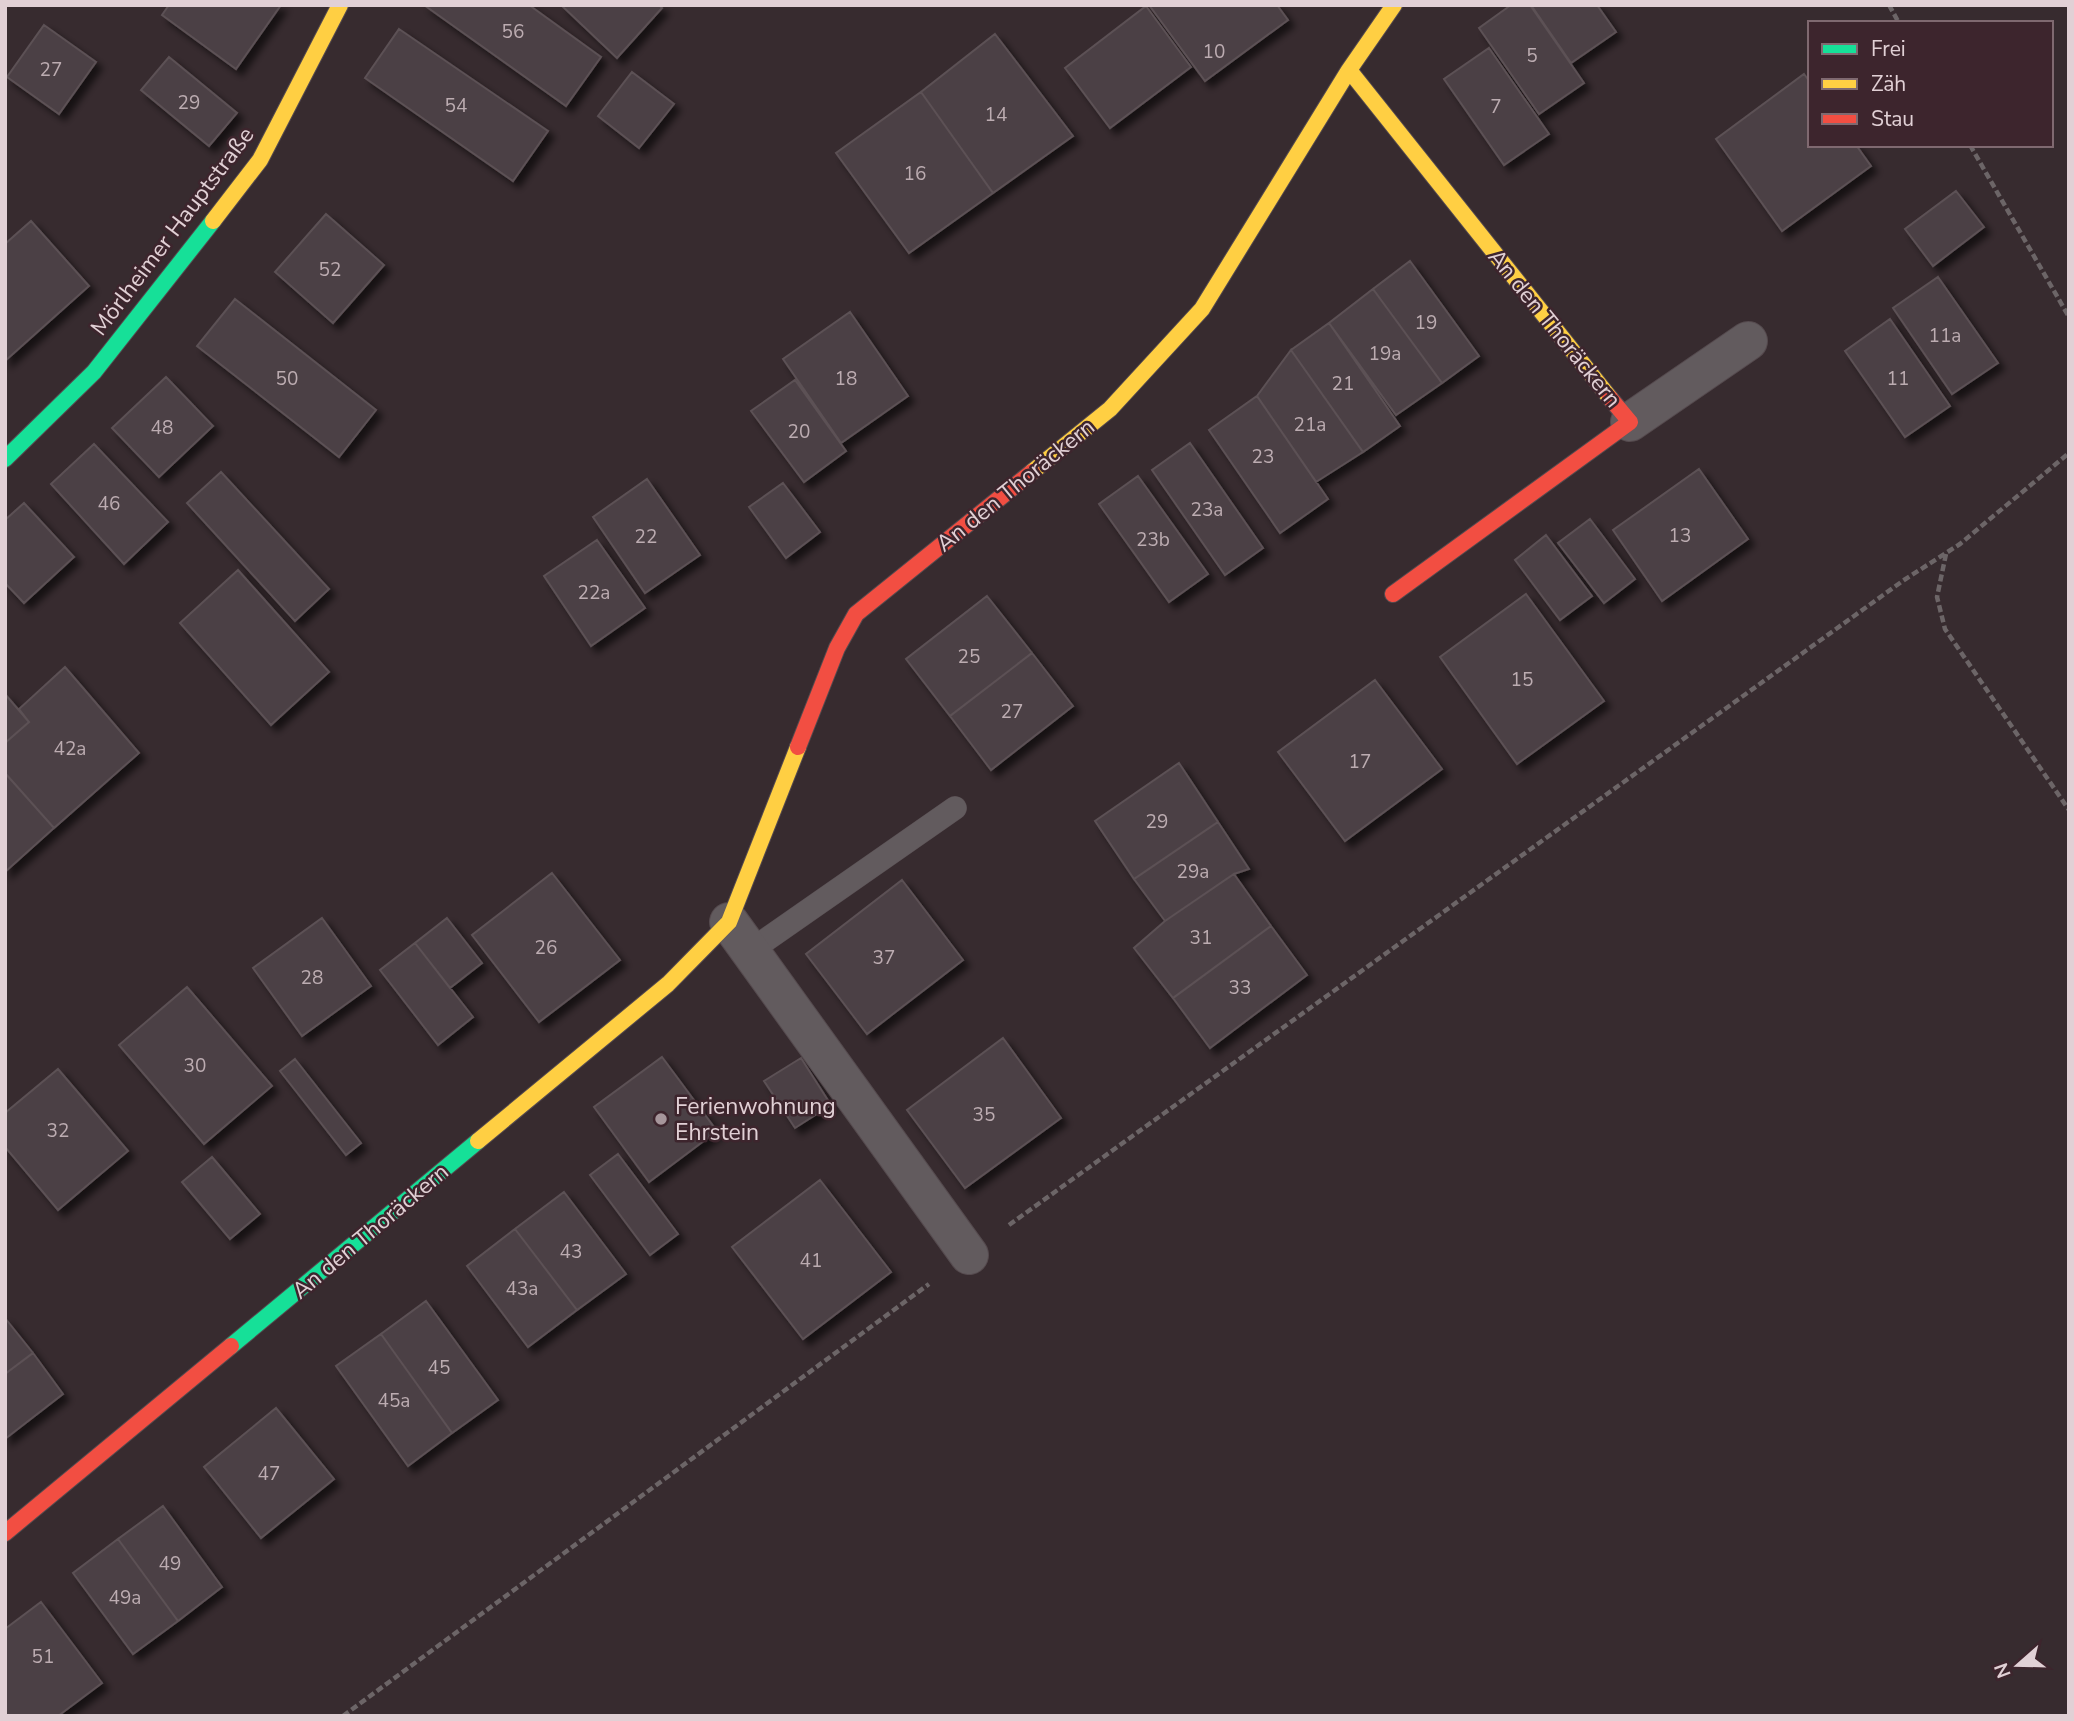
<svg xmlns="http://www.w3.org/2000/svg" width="2074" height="1721" viewBox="0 0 2074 1721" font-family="'Nunito Sans',sans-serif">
<defs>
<filter id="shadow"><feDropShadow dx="6" dy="6" stdDeviation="3.5" flood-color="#0009"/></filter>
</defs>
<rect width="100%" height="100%" fill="#372b2f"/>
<!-- building -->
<path fill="#4c4145" stroke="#5c5155" stroke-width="2" filter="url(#shadow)" d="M 169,5 L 281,5 L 236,69 L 162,15 Z
M 424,5 L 529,5 L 601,57 L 566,106 Z
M 561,5 L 659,5 L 662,8 L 617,58 Z
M 1149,5 L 1277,5 L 1288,20 L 1205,81 Z
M 1511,5 L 1530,5 L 1584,83 L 1539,114 L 1479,28 Z
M 1531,5 L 1597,5 L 1616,32 L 1571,63 Z
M 1146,6 L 1191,67 L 1110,128 L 1065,68 Z
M 44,25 L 96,62 L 59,114 L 7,77 Z
M 399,29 L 548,131 L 513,181 L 365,78 Z
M 995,34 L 1073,136 L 993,193 L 921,92 Z
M 1489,48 L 1549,134 L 1504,165 L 1444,79 Z
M 169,57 L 237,113 L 209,146 L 141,90 Z
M 632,72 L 674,104 L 639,148 L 598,116 Z
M 1804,74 L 1810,82 L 1810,145 L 1856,145 L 1871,166 L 1782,231 L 1716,139 Z
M 921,92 L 993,193 L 909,253 L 836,153 Z
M 1956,191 L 1984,227 L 1933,266 L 1905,229 Z
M 326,214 L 384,265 L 333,323 L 275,272 Z
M 31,221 L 89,286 L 5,361 L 5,244 Z
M 1410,261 L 1479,356 L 1442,383 L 1373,289 Z
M 1938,277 L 1998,363 L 1952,394 L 1893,308 Z
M 1373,289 L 1442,383 L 1396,415 L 1329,323 Z
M 235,299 L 376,410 L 339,457 L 197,346 Z
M 850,312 L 908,396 L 841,443 L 783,359 Z
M 1890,319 L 1950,406 L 1905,437 L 1845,351 Z
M 1329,323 L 1400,426 L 1363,452 L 1291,350 Z
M 1291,350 L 1363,452 L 1316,482 L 1257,396 Z
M 166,377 L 213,426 L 159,477 L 112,428 Z
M 795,380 L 846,451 L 804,482 L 751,411 Z
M 1257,396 L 1328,499 L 1280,533 L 1209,430 Z
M 1190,443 L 1263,548 L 1225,575 L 1152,470 Z
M 94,444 L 168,522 L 124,564 L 51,484 Z
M 1699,469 L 1748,539 L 1662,601 L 1613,530 Z
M 221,472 L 329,589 L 295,621 L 187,503 Z
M 1138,476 L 1208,574 L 1169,602 L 1099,504 Z
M 647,479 L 700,555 L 645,593 L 593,517 Z
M 783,483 L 820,532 L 786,558 L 749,507 Z
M 24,503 L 74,557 L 24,603 L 5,583 L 5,520 Z
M 1590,519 L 1635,579 L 1604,603 L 1558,543 Z
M 1546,535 L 1592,596 L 1560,620 L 1515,560 Z
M 597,540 L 645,608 L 591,646 L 544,576 Z
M 238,570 L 329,672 L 271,725 L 180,623 Z
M 1526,594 L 1604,701 L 1517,764 L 1440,657 Z
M 987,596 L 1032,653 L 950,716 L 906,659 Z
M 1032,653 L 1073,706 L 991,770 L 950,716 Z
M 65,667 L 139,753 L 54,828 L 5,773 L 5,743 L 29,722 L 19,709 Z
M 1375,680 L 1442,769 L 1345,841 L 1278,752 Z
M 5,694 L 29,722 L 5,743 Z
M 1179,763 L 1218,822 L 1134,879 L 1095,821 Z
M 5,773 L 54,828 L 5,872 Z
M 1218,822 L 1249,869 L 1234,874 L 1165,921 L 1134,879 Z
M 552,873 L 620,960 L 539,1022 L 472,935 Z
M 1234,874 L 1271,926 L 1173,998 L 1134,948 L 1165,921 Z
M 902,880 L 963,960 L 867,1034 L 806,954 Z
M 322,918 L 371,986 L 302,1036 L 253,968 Z
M 447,918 L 482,963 L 450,988 L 415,943 Z
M 1271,926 L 1307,975 L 1210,1048 L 1173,998 Z
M 415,943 L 473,1017 L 438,1045 L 380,970 Z
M 187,987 L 272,1086 L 204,1144 L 119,1045 Z
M 1003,1038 L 1061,1118 L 965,1188 L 907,1110 Z
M 662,1057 L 717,1131 L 649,1182 L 594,1107 Z
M 801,1058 L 831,1105 L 795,1128 L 764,1081 Z
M 295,1059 L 361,1143 L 346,1155 L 280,1071 Z
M 58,1069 L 128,1151 L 58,1210 L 5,1147 L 5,1113 Z
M 618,1154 L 678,1234 L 650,1255 L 590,1175 Z
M 212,1157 L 260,1214 L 230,1239 L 182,1182 Z
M 820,1180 L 891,1272 L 803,1339 L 732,1247 Z
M 564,1192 L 626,1274 L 577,1310 L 515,1229 Z
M 515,1229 L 577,1310 L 528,1347 L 467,1266 Z
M 426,1301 L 498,1400 L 452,1433 L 381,1334 Z
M 5,1318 L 33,1353 L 5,1374 Z
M 381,1334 L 452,1433 L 408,1466 L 336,1366 Z
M 33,1353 L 63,1394 L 5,1439 L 5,1374 Z
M 276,1408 L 334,1479 L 261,1538 L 204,1467 Z
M 163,1506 L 222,1587 L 178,1621 L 118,1539 Z
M 118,1539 L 178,1621 L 133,1654 L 73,1573 Z
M 41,1602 L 102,1683 L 58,1716 L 5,1716 L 5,1629 Z"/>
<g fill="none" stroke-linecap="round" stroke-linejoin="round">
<defs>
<path id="lane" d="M 750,951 L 955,808"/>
<path id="street" d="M 1630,422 L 1748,341
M 729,922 L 969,1255"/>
<path id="fast" d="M 5,459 L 94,372 L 213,221
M 231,1346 L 478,1141"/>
<path id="slow" d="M 1349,70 L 1610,398
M 213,221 L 260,160 L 340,5
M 1032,472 L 1110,409 L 1202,309 L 1349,70 L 1394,5
M 478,1141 L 668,984 L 729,922 L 798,747"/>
<path id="jam" d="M 1393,594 L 1630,422 L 1610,398
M 798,747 L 837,648 L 856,614 L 1032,472
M 5,1533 L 231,1346"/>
</defs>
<!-- lane casing -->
<use href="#lane" stroke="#554a4e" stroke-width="24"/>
<!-- street casing -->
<use href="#street" stroke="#554a4e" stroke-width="40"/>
<!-- fast casing -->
<use href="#fast" stroke="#554a4e" stroke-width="18"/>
<!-- slow casing -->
<use href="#slow" stroke="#554a4e" stroke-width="18"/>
<!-- jam casing -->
<use href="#jam" stroke="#554a4e" stroke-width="18"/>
<!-- path -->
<path stroke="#6c6567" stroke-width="4.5" stroke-dasharray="7 3.5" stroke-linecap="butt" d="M 1889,5 L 1899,23
M 1970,145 L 2069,317
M 1946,554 L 1937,597 L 1945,629 L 2069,810
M 1009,1225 L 1904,580 L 1960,544 L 2069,453
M 343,1716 L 929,1284"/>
<!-- lane -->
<use href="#lane" stroke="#625b5e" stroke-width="23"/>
<!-- street -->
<use href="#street" stroke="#625b5e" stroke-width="38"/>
<!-- fast -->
<use href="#fast" stroke="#16e098" stroke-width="16"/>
<!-- slow -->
<use href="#slow" stroke="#ffcf43" stroke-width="16"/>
<!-- jam -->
<use href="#jam" stroke="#f24e42" stroke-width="16"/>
</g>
<!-- markers -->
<circle fill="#a6969b" stroke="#3d252d" stroke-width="2.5" cx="661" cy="1119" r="7"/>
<g text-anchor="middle" stroke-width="5" stroke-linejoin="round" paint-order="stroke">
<!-- number labels -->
<g font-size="19" fill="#bcacb1">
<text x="513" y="38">56</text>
<text x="1214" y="58">10</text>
<text x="1532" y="62">5</text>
<text x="51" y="76">27</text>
<text x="189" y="109">29</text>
<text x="456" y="112">54</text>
<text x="1496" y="113">7</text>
<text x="996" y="121">14</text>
<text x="915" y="180">16</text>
<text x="330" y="276">52</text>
<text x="1426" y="329">19</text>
<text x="1945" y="342">11a</text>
<text x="1385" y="360">19a</text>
<text x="287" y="385">50</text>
<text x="846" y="385">18</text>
<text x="1898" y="385">11</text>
<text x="1343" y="390">21</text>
<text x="1310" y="431">21a</text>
<text x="162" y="434">48</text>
<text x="799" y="438">20</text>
<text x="1263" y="463">23</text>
<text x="109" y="510">46</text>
<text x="1207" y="516">23a</text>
<text x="1680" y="542">13</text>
<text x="646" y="543">22</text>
<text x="1153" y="546">23b</text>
<text x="594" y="599">22a</text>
<text x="969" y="663">25</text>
<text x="1522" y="686">15</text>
<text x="1012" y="718">27</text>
<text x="70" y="755">42a</text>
<text x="1360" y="768">17</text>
<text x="1157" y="828">29</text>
<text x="1193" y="878">29a</text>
<text x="1201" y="944">31</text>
<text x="546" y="954">26</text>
<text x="884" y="964">37</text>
<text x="312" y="984">28</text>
<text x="1240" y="994">33</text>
<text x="195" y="1072">30</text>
<text x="984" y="1121">35</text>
<text x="58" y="1137">32</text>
<text x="571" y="1258">43</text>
<text x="811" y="1267">41</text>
<text x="522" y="1295">43a</text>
<text x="439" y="1374">45</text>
<text x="394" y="1407">45a</text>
<text x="269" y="1480">47</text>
<text x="170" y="1570">49</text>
<text x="125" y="1604">49a</text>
<text x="43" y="1663">51</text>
</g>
<!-- street labels -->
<g font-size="23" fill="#e1d0d5" stroke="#3d252d">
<text transform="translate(172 231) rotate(-53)" y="8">Mörlheimer Hauptstraße</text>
<text transform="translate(1555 328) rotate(51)" y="8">An den Thoräckern</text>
<text transform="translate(1015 485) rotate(-39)" y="8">An den Thoräckern</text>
<text transform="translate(370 1231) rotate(-40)" y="8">An den Thoräckern</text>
</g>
<!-- poi labels -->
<g font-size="23" fill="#e1d0d5" stroke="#3d252d" text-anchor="start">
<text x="675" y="1114">Ferienwohnung<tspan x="675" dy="26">Ehrstein</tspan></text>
</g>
</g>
<!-- border -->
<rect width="2074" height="1721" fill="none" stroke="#e1d0d5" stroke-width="14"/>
<!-- legend -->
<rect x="1808" y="21" width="245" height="126" fill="#3d252d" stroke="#7f6970" stroke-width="2"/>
<rect x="1822" y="44" width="35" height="10" fill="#16e098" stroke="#7f6970" stroke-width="2"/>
<text x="1871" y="56" font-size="21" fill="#e1d0d5">Frei</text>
<rect x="1822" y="79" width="35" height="10" fill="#ffcf43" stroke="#7f6970" stroke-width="2"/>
<text x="1871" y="91" font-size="21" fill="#e1d0d5">Zäh</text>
<rect x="1822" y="114" width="35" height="10" fill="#f24e42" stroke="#7f6970" stroke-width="2"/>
<text x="1871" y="126" font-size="21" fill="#e1d0d5">Stau</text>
<!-- north arrow -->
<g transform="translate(2018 1665) rotate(250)" stroke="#3d252d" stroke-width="5" paint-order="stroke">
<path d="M0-5L12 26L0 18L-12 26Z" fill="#e1d0d5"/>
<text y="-10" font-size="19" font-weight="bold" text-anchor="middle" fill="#e1d0d5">N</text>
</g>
</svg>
